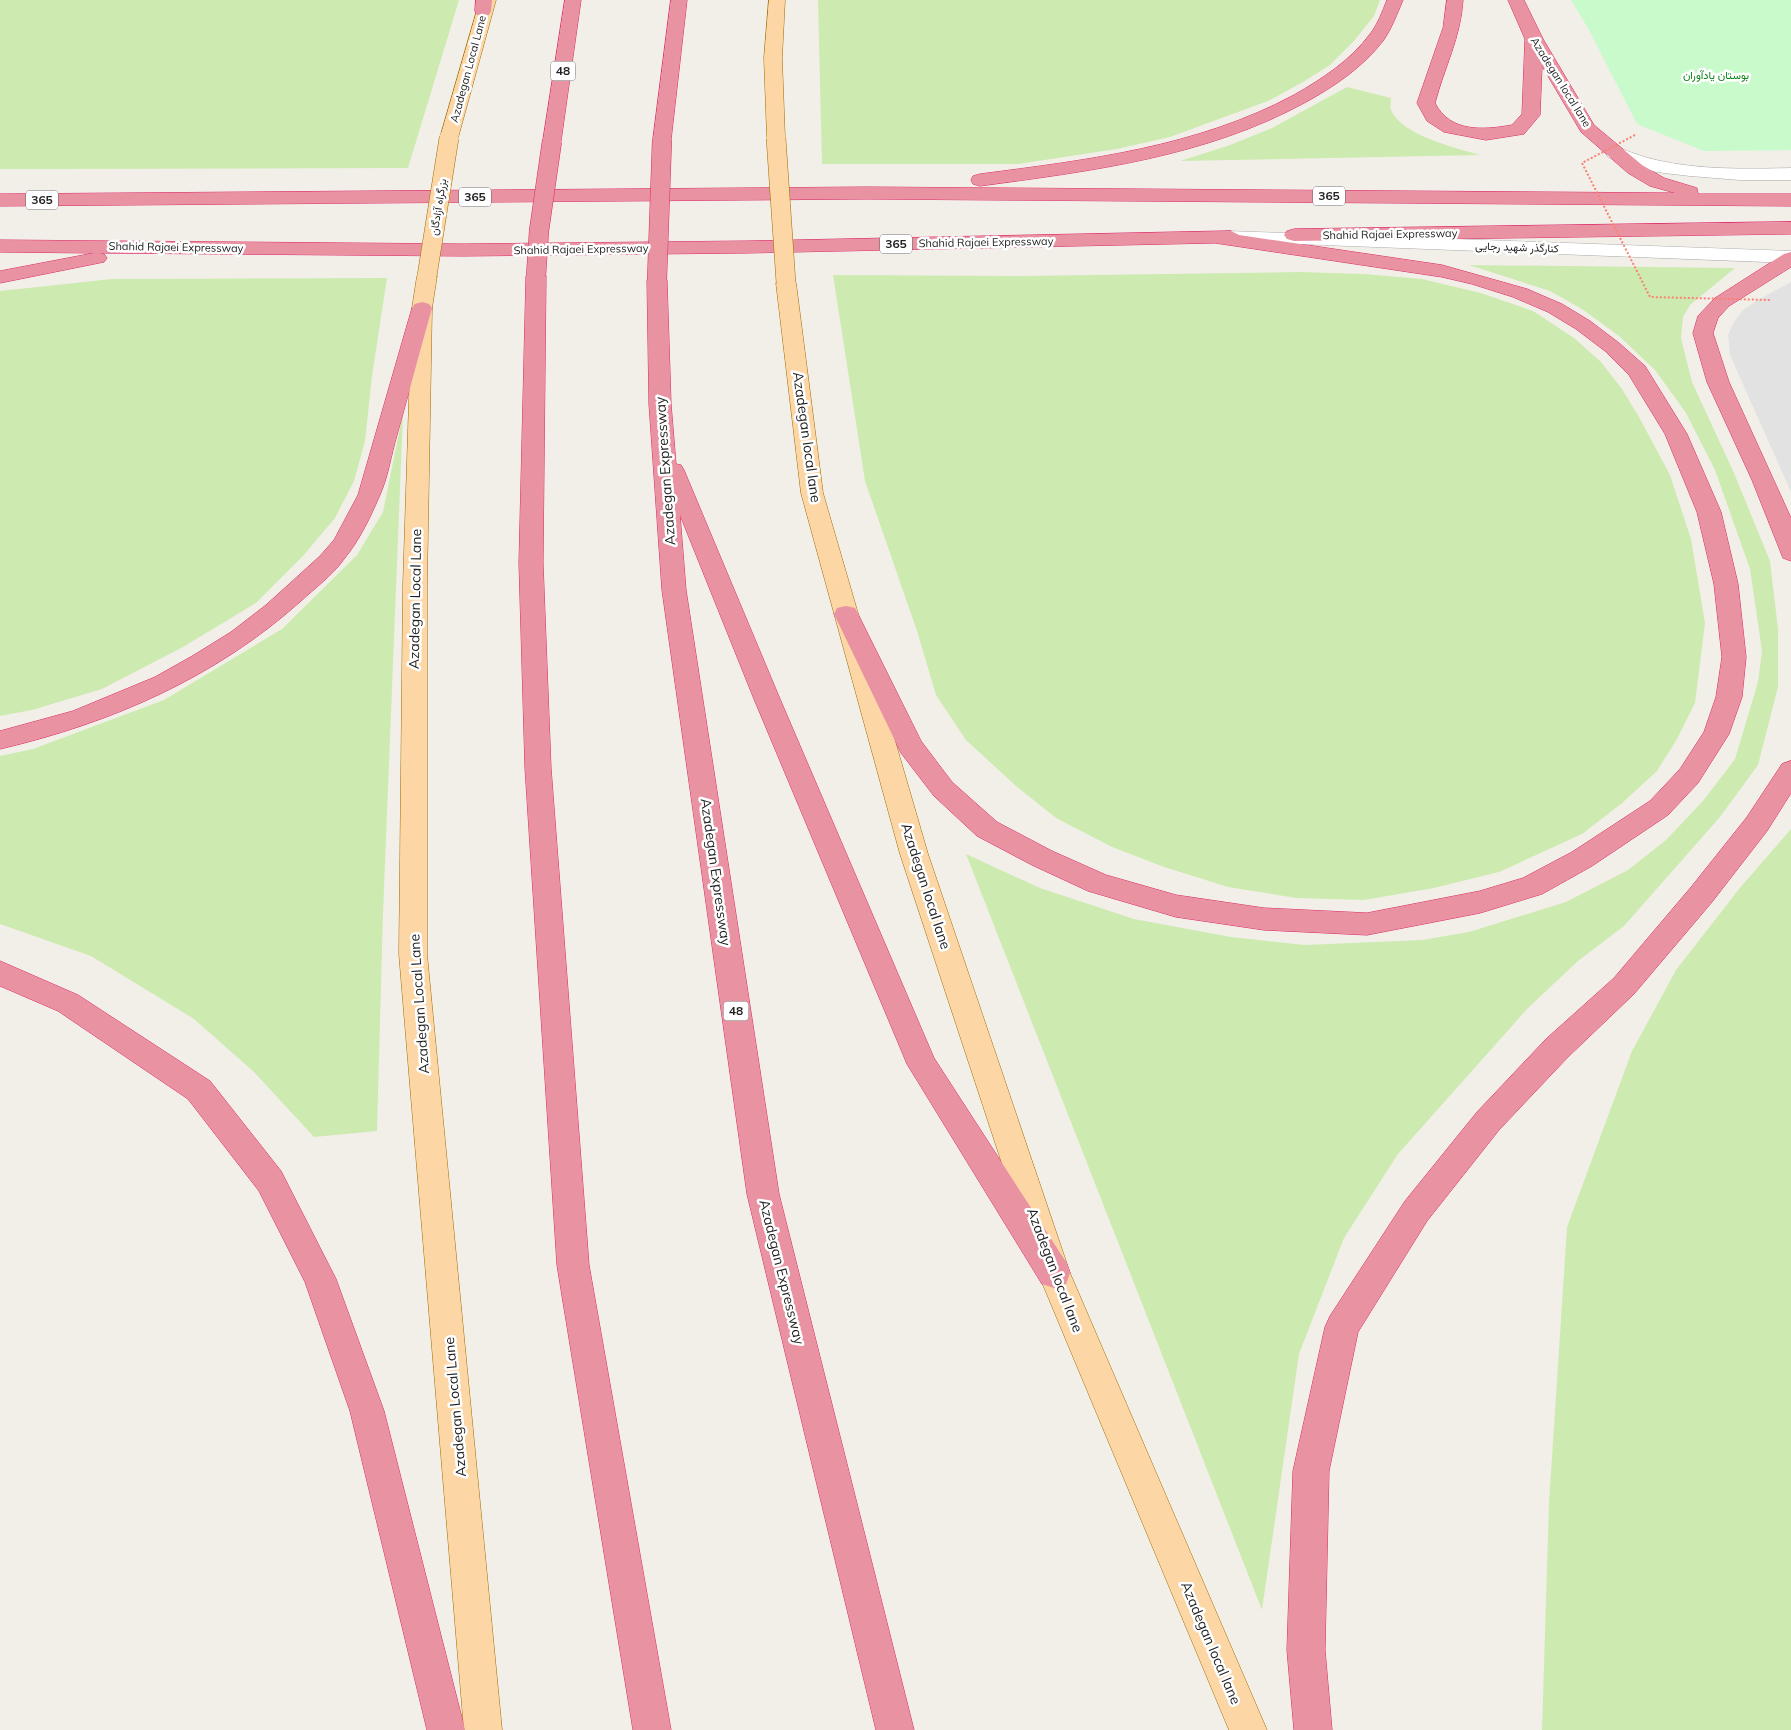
<svg xmlns="http://www.w3.org/2000/svg" width="1791" height="1730" viewBox="0 0 1791 1730" font-family="Mulish,Vazirmatn,sans-serif">
<rect width="100%" height="100%" fill="#f2efe9"/>
<!-- grass -->
<path fill="#cdebb0" d="M 0,0 L 459,0 L 408,168 L 57,169 L 0,169 Z
M 818,0 L 1380,0 L 1374,16 L 1354,41 L 1330,65 L 1303,82 L 1268,101 L 1170,137 L 1117,149 L 1018,164 L 822,164 Z
M 1347,87 L 1391,98 C 1391,101 1390,107 1391,110 C 1401,135 1456,148 1480,155 L 1180,161 L 1230,145 L 1272,128 Z
M 1469,265 L 1735,268 L 1690,305 L 1683,317 L 1681,338 L 1692,382 L 1734,473 L 1770,561 L 1778,629 L 1778,687 L 1758,765 L 1720,817 L 1624,926 L 1578,961 L 1528,1008 L 1398,1154 L 1344,1238 L 1299,1354 L 1262,1610 L 966,854 L 1040,888 L 1134,919 L 1231,937 L 1305,945 L 1422,940 L 1469,932 L 1566,902 L 1628,870 L 1666,840 L 1703,801 L 1735,759 L 1758,682 L 1762,651 L 1750,569 L 1715,470 L 1686,413 L 1655,370 L 1619,336 L 1582,309 L 1550,291 Z
M 1300,272 L 1364,274 L 1422,279 L 1481,293 L 1533,311 L 1574,338 L 1601,362 L 1622,389 L 1639,417 L 1670,475 L 1691,539 L 1705,623 L 1695,703 L 1677,739 L 1657,771 L 1621,804 L 1582,834 L 1499,872 L 1434,888 L 1364,900 L 1296,898 L 1228,887 L 1164,867 L 1112,847 L 1056,818 L 1016,786 L 966,740 L 936,695 L 917,631 L 865,481 L 833,275 L 1022,276 Z
M 387,278 L 372,376 L 365,441 L 354,481 L 335,518 L 303,556 L 256,603 L 183,647 L 102,689 L 32,710 L 0,716 L 0,291 L 112,279 Z
M 403,413 L 383,914 L 377,1131 L 314,1137 L 254,1072 L 194,1019 L 91,956 L 0,924 L 0,756 L 33,749 L 164,700 L 282,629 L 357,555 L 383,512 Z
M 1791,829 L 1791,1730 L 1542,1730 L 1549,1503 L 1567,1227 L 1632,1051 L 1676,970 L 1739,889 Z"/>
<!-- park -->
<path fill="#c8facc" d="M 1571,0 L 1791,0 L 1791,150 L 1704,151 L 1637,124 L 1588,28 Z"/>
<!-- parking -->
<path fill="#e2e2e2" d="M 1791,282 L 1791,492 L 1730,355 L 1728,335 L 1734,322 L 1743,310 L 1758,300 Z"/>
<g fill="none" stroke-linecap="round" stroke-linejoin="round">
<defs>
<path id="minor" d="M 1615,147 C 1629,151 1642,157 1656,160 C 1699,170 1746,169 1791,168 L 1791,180 L 1740,180 L 1690,176 L 1656,172 L 1608,157 L 1606,153 L 1608,149 Z
M 1227,231 L 1791,251 L 1791,263 L 1220,241 L 1217,237 L 1220,233 Z"/>
<path id="major" d="M 480,0 L 496,0 L 458,138 L 455,142 L 449,143 L 443,142 L 440,138 Z
M 769,0 L 785,0 L 782,58 L 785,138 L 782,142 L 776,143 L 770,142 L 767,138 L 764,58 Z
M 427,270 L 434,272 L 437,276 L 432,308 L 427,585 L 427,954 L 502,1730 L 464,1730 L 399,954 L 403,585 L 412,308 L 417,276 L 420,272 Z
M 786,277 L 793,279 L 796,283 L 823,493 L 928,854 L 1070,1273 L 1267,1730 L 1229,1730 L 1038,1273 L 900,854 L 801,493 L 776,283 L 779,279 Z"/>
<path id="highway" d="M 476,0 L 492,0 L 491,11 L 489,15 L 477,15 L 475,11 Z
M 565,0 L 581,0 L 561,141 L 558,145 L 552,147 L 546,145 L 543,141 Z
M 671,0 L 687,0 L 671,140 L 668,144 L 662,145 L 656,144 L 653,140 Z
M 1387,0 L 1403,0 C 1397,14 1392,28 1383,41 C 1363,67 1335,86 1306,102 C 1206,157 1091,171 980,186 L 973,184 L 971,180 L 973,176 L 980,174 C 1088,160 1197,147 1294,95 C 1322,79 1351,60 1370,34 C 1378,24 1382,12 1387,0 Z
M 1447,0 L 1463,0 C 1461,37 1444,68 1435,103 C 1450,133 1484,130 1512,125 L 1522,114 L 1525,39 L 1508,0 L 1524,0 L 1543,39 L 1594,125 L 1642,165 L 1664,178 L 1697,188 L 1698,194 L 1791,194 L 1791,206 L 867,199 L 0,206 L 0,194 L 867,187 L 1675,193 L 1650,186 L 1628,173 L 1581,132 L 1542,66 L 1540,115 L 1524,134 L 1486,140 L 1444,132 L 1427,121 L 1417,103 L 1443,28 Z
M 1791,222 L 1791,234 L 1294,241 L 1287,239 L 1284,235 L 1287,231 L 1294,229 Z
M 1231,231 L 1239,235 L 1442,265 L 1527,289 L 1562,304 L 1590,321 L 1619,343 L 1645,366 L 1687,434 L 1721,512 L 1738,584 L 1746,657 L 1742,697 L 1729,734 L 1698,783 L 1668,815 L 1592,866 L 1542,894 L 1480,913 L 1367,935 L 1264,930 L 1176,917 L 1088,891 L 1032,865 L 977,836 L 934,796 L 901,753 L 834,614 L 837,608 L 846,606 L 855,608 L 921,741 L 952,782 L 997,822 L 1052,851 L 1106,875 L 1176,895 L 1264,908 L 1367,913 L 1480,891 L 1523,878 L 1572,852 L 1650,801 L 1680,769 L 1704,732 L 1716,697 L 1722,657 L 1714,584 L 1697,512 L 1665,434 L 1629,375 L 1605,351 L 1576,329 L 1548,312 L 1513,297 L 1472,284 L 1442,277 L 1215,243 L 747,253 L 463,256 L 100,253 L 104,254 L 107,258 L 104,262 L 0,283 L 0,271 L 94,253 L 0,252 L 0,240 L 463,244 L 747,241 Z
M 1791,252 L 1791,267 L 1729,306 L 1718,318 L 1713,333 L 1729,382 L 1791,518 L 1791,561 L 1783,558 L 1752,480 L 1707,382 L 1693,333 L 1698,316 L 1715,298 L 1784,254 Z
M 536,270 L 543,272 L 546,276 L 543,563 L 551,768 L 589,1265 L 671,1730 L 633,1730 L 557,1265 L 525,768 L 519,563 L 526,276 L 529,272 Z
M 657,274 L 664,276 L 667,280 L 671,404 L 676,464 L 681,465 L 684,470 L 780,699 L 934,1058 L 1066,1262 L 1070,1273 L 1066,1284 L 1054,1288 L 1042,1284 L 907,1064 L 754,699 L 680,515 L 686,590 L 779,1194 L 914,1730 L 876,1730 L 747,1194 L 662,590 L 649,404 L 647,280 L 650,276 Z
M 422,302 L 429,304 L 432,308 C 420,350 409,393 397,435 C 391,455 388,478 379,497 C 370,518 359,541 344,559 C 333,575 315,588 301,601 C 215,678 111,723 0,749 L 0,731 L 73,711 L 155,677 L 194,655 L 231,632 L 266,605 L 320,556 L 334,540 L 358,495 L 412,308 L 415,304 Z
M 1791,761 L 1791,793 L 1767,831 L 1712,902 L 1634,994 L 1568,1057 L 1499,1130 L 1427,1221 L 1358,1332 L 1329,1471 L 1325,1650 L 1332,1730 L 1294,1730 L 1287,1650 L 1293,1471 L 1325,1327 L 1330,1316 L 1405,1201 L 1477,1112 L 1546,1039 L 1614,978 L 1692,886 L 1747,817 L 1782,764 Z
M 0,961 L 78,995 L 210,1081 L 281,1171 L 336,1279 L 384,1411 L 465,1730 L 427,1730 L 350,1411 L 305,1282 L 259,1191 L 188,1099 L 58,1011 L 0,986 Z"/>
</defs>
<!-- minor casing -->
<use href="#minor" stroke="#a9a9a9" stroke-width="1"/>
<!-- major casing -->
<use href="#major" stroke="#a06b00" stroke-width="1"/>
<!-- highway casing -->
<use href="#highway" stroke="#dc2a67" stroke-width="1"/>
<!-- minor -->
<use href="#minor" fill="#fff" fill-rule="evenodd"/>
<!-- major -->
<use href="#major" fill="#fcd6a4" fill-rule="evenodd"/>
<!-- highway -->
<use href="#highway" fill="#e892a2" fill-rule="evenodd"/>
<defs>
<path id="major-bridge" d="M 776,138 L 786,283
M 427,276 L 449,138"/>
<path id="highway-bridge" d="M 536,276 L 539,231 L 552,141
M 657,280 L 662,140"/>
</defs>
<!-- major-bridge casing -->
<use href="#major-bridge" stroke="#a06b00" stroke-width="20" stroke-linecap="butt"/>
<!-- highway-bridge casing -->
<use href="#highway-bridge" stroke="#dc2a67" stroke-width="20" stroke-linecap="butt"/>
<!-- path-bridge -->
<path stroke="#fa8072" stroke-width="2" stroke-dasharray="2 2" stroke-linecap="butt" d="M 1635,135 L 1582,163 L 1650,297 L 1770,300"/>
<!-- major-bridge -->
<use href="#major-bridge" stroke="#fcd6a4" stroke-width="19"/>
<!-- highway-bridge -->
<use href="#highway-bridge" stroke="#e892a2" stroke-width="19"/>
</g>
<g text-anchor="middle" stroke-width="5" stroke-linejoin="round" paint-order="stroke">
<!-- far-street labels -->
<g font-size="11" fill="#222" stroke="#fff">
<text transform="translate(468 69) rotate(-75)" y="4">Azadegan Local Lane</text>
<text transform="translate(1561 82) rotate(58)" y="4">Azadegan local lane</text>
<text transform="translate(438 207) rotate(-81)" y="4">بزرگراه آزادگان</text>
<text transform="translate(1390 234) rotate(-1)" y="4">Shahid Rajaei Expressway</text>
<text transform="translate(986 242) rotate(-1)" y="4">Shahid Rajaei Expressway</text>
<text transform="translate(176 247) rotate(1)" y="4">Shahid Rajaei Expressway</text>
<text transform="translate(1517 247) rotate(2)" y="4">کنارگذر شهید رجایی</text>
<text transform="translate(581 249) rotate(-1)" y="4">Shahid Rajaei Expressway</text>
</g>
<!-- far-park labels -->
<g font-size="11" fill="#0c8416" stroke="#fff">
<text x="1716" y="79">بوستان یادآوران</text>
</g>
<!-- shield labels -->
<g fill="#fff" stroke="#646464" stroke-width="1">
<rect x="550.5" y="61.5" width="25" height="19" rx="4"/>
<rect x="1313" y="186.5" width="32" height="19" rx="4"/>
<rect x="459" y="187.5" width="32" height="19" rx="4"/>
<rect x="26" y="190.5" width="32" height="19" rx="4"/>
<rect x="880" y="234.5" width="32" height="19" rx="4"/>
<rect x="723.5" y="1001.5" width="25" height="19" rx="4"/>
</g>
<g font-size="12" font-weight="bold" fill="#222">
<text x="563" y="75">48</text>
<text x="1329" y="200">365</text>
<text x="475" y="201">365</text>
<text x="42" y="204">365</text>
<text x="896" y="248">365</text>
<text x="736" y="1015">48</text>
</g>
<!-- street labels -->
<g font-size="14" fill="#222" stroke="#fff">
<text transform="translate(807 437) rotate(82)" y="5">Azadegan local lane</text>
<text transform="translate(665 471) rotate(-94)" y="5">Azadegan Expressway</text>
<text transform="translate(415 599) rotate(-89)" y="5">Azadegan Local Lane</text>
<text transform="translate(716 872) rotate(82)" y="5">Azadegan Expressway</text>
<text transform="translate(926 886) rotate(72)" y="5">Azadegan local lane</text>
<text transform="translate(419 1004) rotate(-94)" y="5">Azadegan Local Lane</text>
<text transform="translate(1055 1270) rotate(69)" y="5">Azadegan local lane</text>
<text transform="translate(782 1272) rotate(76)" y="5">Azadegan Expressway</text>
<text transform="translate(455 1407) rotate(-95)" y="5">Azadegan Local Lane</text>
<text transform="translate(1211 1643) rotate(67)" y="5">Azadegan local lane</text>
</g>
</g>
</svg>
